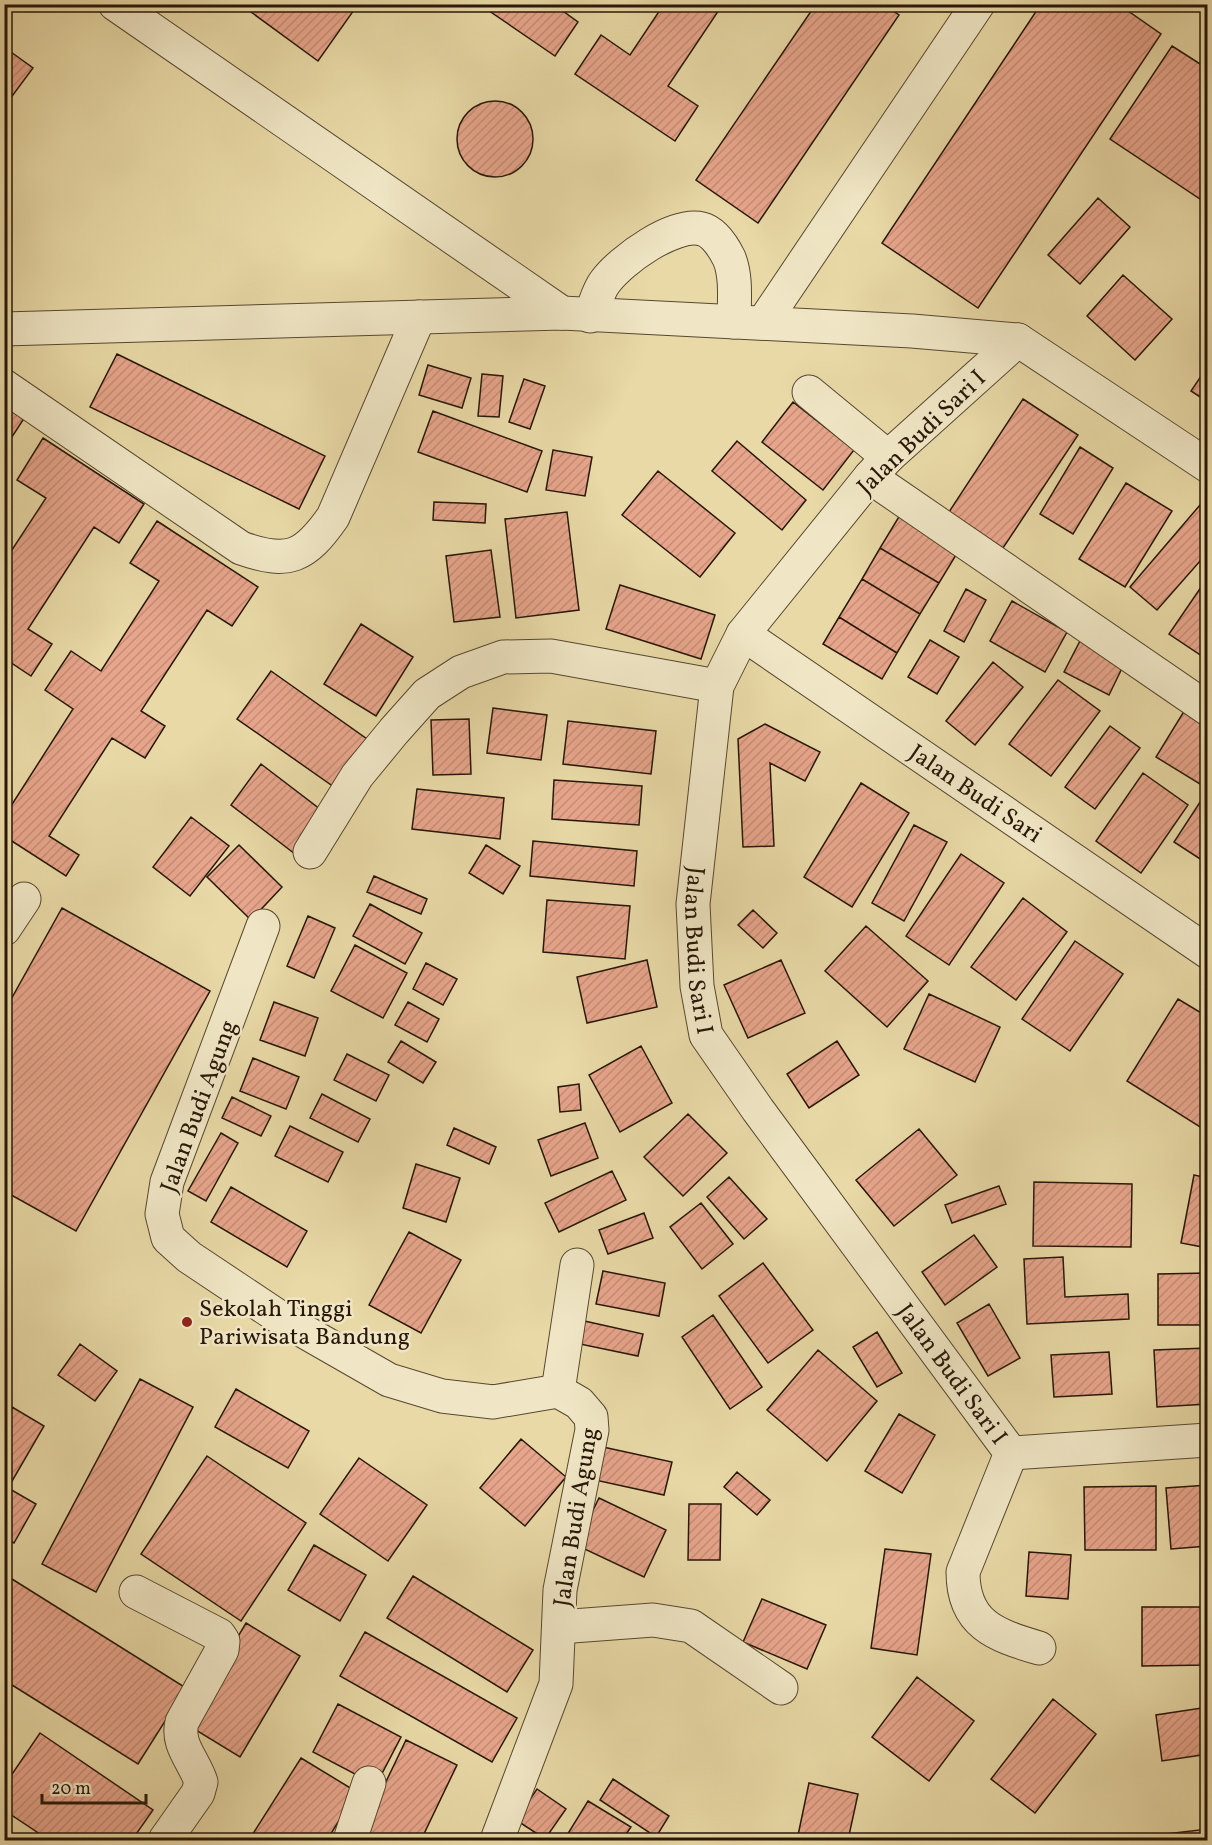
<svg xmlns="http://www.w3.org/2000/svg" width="1212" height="1845" viewBox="0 0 1212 1845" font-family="Vollkorn,serif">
<defs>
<pattern id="building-hatch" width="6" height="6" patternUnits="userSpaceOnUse" patternTransform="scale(1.5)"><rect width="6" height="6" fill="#e7a58b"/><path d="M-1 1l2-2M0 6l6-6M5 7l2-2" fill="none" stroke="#c68d77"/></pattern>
</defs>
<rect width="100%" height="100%" fill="#e8d9a6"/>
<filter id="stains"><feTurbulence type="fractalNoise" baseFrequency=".00333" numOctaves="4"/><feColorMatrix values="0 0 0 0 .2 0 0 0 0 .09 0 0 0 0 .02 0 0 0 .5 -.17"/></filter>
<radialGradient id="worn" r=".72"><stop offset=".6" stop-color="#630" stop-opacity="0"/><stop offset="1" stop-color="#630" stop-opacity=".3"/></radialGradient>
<!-- building -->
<path fill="url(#building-hatch)" stroke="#271709" stroke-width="1.5" d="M 240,4 L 347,4 L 354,10 L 318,61 Z
M 479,4 L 553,4 L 578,22 L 555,56 Z
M 664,4 L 723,4 L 668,86 L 698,106 L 675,141 L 575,74 L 601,35 L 630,55 Z
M 755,4 L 769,4 L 765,11 Z
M 816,4 L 883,4 L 899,15 L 758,223 L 696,180 Z
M 1041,4 L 1118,4 L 1161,34 L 978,308 L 882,243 Z
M 1172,46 L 1208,69 L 1208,195 L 1203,201 L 1110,139 Z
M 4,47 L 33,68 L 4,107 Z
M457 139a38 38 0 1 1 76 0a38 38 0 1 1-76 0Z
M 1098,198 L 1130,227 L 1080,284 L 1048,255 Z
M 1123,275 L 1172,319 L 1135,360 L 1087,316 Z
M 117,354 L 325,456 L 299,509 L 90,407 Z
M 428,365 L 471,378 L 462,408 L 419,395 Z
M 1208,366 L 1208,402 L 1191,391 Z
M 482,374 L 503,376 L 499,417 L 478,416 Z
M 524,379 L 545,386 L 530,429 L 509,422 Z
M 1023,399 L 1078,435 L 1003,548 L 949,512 Z
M 793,402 L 854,450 L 823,490 L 762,442 Z
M 4,404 L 25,417 L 4,449 Z
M 433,411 L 542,451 L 527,492 L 418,452 Z
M 43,438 L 144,504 L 119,543 L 94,527 L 28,629 L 52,644 L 31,676 L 4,658 L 4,562 L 46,498 L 17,480 Z
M 737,441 L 806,500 L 782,530 L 712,471 Z
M 1080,447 L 1113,468 L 1073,534 L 1040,514 Z
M 553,450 L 592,457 L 585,496 L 546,490 Z
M 658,471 L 735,533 L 700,577 L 622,515 Z
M 1126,483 L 1172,511 L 1125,587 L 1079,559 Z
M 434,502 L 486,504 L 485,523 L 433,520 Z
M 1200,505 L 1208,512 L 1208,552 L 1157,610 L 1130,587 Z
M 567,512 L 579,610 L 516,618 L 505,519 Z
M 900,515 L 959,550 L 939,583 L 880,548 Z
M 157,521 L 258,587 L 232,626 L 207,610 L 141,711 L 165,726 L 145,758 L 112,738 L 49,836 L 79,855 L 66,876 L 4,836 L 4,802 L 11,806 L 73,709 L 45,690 L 71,651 L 101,671 L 159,581 L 130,563 Z
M 880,548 L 939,583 L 920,614 L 862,579 Z
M 491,550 L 500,617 L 454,622 L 446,556 Z
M 1208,577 L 1208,660 L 1169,634 Z
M 862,579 L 920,614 L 897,653 L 839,617 Z
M 620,585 L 715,615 L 701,659 L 606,629 Z
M 966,589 L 986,600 L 964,642 L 944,631 Z
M 1012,601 L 1067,632 L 1045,672 L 990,641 Z
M 839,617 L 897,653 L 882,679 L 823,644 Z
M 361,624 L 413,657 L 376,716 L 324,684 Z
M 1081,639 L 1125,662 L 1109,695 L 1064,672 Z
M 930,640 L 959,657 L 937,694 L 908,677 Z
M 993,662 L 1023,687 L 975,745 L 946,721 Z
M 271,671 L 367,739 L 334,787 L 237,719 Z
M 1058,680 L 1100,711 L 1051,776 L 1009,744 Z
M 493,708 L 547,715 L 541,760 L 487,753 Z
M 1186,708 L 1208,722 L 1208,772 L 1200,784 L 1156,757 Z
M 469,719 L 471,774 L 433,775 L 431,720 Z
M 568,721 L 656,731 L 651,774 L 563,764 Z
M 765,724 L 820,752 L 805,781 L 770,763 L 774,846 L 743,847 L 738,739 Z
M 1110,726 L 1140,748 L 1095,809 L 1065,787 Z
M 261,764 L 325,813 L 295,854 L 231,805 Z
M 1143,773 L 1188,805 L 1141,873 L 1096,841 Z
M 554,780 L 642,786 L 639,825 L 552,819 Z
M 861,783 L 909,813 L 852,907 L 804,877 Z
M 417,789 L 504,798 L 500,839 L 412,829 Z
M 1206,793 L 1208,794 L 1208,864 L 1174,842 Z
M 191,817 L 229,846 L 190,896 L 153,867 Z
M 914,825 L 947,842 L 904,921 L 872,903 Z
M 533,841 L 637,851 L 634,886 L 530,876 Z
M 239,845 L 282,887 L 251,920 L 207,877 Z
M 486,845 L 520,866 L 503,894 L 469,873 Z
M 961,854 L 1004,883 L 949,965 L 906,936 Z
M 374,876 L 427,899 L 421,914 L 367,892 Z
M 1023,898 L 1067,932 L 1016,1000 L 971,967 Z
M 547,900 L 630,906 L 625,959 L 543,952 Z
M 370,904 L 422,933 L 405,964 L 353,936 Z
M 62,908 L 210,991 L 76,1231 L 4,1191 L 4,1012 Z
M 753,910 L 777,933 L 763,948 L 738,925 Z
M 308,916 L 335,928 L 314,978 L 287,966 Z
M 866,926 L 928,981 L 887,1027 L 825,971 Z
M 1075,941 L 1123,974 L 1070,1051 L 1022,1019 Z
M 355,945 L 407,973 L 383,1018 L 331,991 Z
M 647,960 L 657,1007 L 587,1023 L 577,977 Z
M 781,960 L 805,1013 L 748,1038 L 724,985 Z
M 426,963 L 457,979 L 443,1005 L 413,989 Z
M 929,994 L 1000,1027 L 975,1082 L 904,1049 Z
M 1178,999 L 1208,1017 L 1208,1132 L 1127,1081 Z
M 274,1002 L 318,1018 L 305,1056 L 260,1040 Z
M 408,1002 L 439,1019 L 427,1042 L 395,1025 Z
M 401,1041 L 436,1062 L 423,1083 L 388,1062 Z
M 837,1041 L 859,1075 L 809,1108 L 787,1074 Z
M 641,1046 L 672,1103 L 620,1132 L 589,1075 Z
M 347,1054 L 389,1075 L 376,1101 L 334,1080 Z
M 253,1058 L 299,1077 L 286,1109 L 240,1091 Z
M 579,1084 L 581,1110 L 560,1112 L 558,1087 Z
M 322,1094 L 370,1119 L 358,1142 L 310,1118 Z
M 232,1097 L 271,1116 L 261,1136 L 222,1118 Z
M 688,1114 L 727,1153 L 683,1196 L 644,1157 Z
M 585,1123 L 598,1158 L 551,1176 L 538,1140 Z
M 290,1126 L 343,1152 L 328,1182 L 275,1156 Z
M 454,1128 L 496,1147 L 489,1164 L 447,1145 Z
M 919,1129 L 957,1175 L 894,1226 L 856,1180 Z
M 221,1133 L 238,1143 L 206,1201 L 188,1191 Z
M 416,1164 L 460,1178 L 446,1222 L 403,1208 Z
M 612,1171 L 626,1200 L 559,1232 L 545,1203 Z
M 1194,1175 L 1208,1178 L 1208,1248 L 1181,1243 Z
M 729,1177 L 767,1219 L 744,1239 L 707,1197 Z
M 1034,1182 L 1132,1184 L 1131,1247 L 1033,1246 Z
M 999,1186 L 1006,1204 L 952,1223 L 945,1205 Z
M 231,1187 L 307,1231 L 287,1267 L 211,1222 Z
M 701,1203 L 733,1244 L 702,1269 L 670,1227 Z
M 644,1213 L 653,1238 L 608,1254 L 599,1230 Z
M 409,1232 L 461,1260 L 421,1333 L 369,1305 Z
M 974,1235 L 997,1267 L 945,1305 L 922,1272 Z
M 1063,1257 L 1065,1297 L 1128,1294 L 1129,1319 L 1027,1324 L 1024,1259 Z
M 763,1263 L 813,1330 L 768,1363 L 719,1296 Z
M 603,1271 L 665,1283 L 659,1316 L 596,1304 Z
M 1208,1273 L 1208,1325 L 1158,1325 L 1158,1274 Z
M 989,1304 L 1020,1358 L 988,1376 L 957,1323 Z
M 713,1315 L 762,1387 L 730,1409 L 682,1337 Z
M 580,1320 L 643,1334 L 638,1356 L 575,1343 Z
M 877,1332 L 902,1373 L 877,1387 L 853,1347 Z
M 80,1344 L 117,1371 L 95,1401 L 58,1375 Z
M 1208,1348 L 1208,1404 L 1157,1407 L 1154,1350 Z
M 818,1350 L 877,1401 L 827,1461 L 767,1410 Z
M 1109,1352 L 1112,1394 L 1054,1397 L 1051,1355 Z
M 140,1379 L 193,1407 L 96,1592 L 42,1564 Z
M 236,1389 L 309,1431 L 288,1468 L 215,1427 Z
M 12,1407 L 44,1426 L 8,1488 L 36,1504 L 14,1543 L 4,1537 L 4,1420 Z
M 899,1414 L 935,1435 L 902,1493 L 865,1471 Z
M 521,1439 L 566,1477 L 525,1526 L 480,1488 Z
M 603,1447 L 672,1462 L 664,1495 L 595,1480 Z
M 207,1456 L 306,1523 L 241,1621 L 141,1554 Z
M 359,1458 L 427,1505 L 388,1561 L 320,1514 Z
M 737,1472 L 770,1500 L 757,1515 L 724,1487 Z
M 1208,1485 L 1208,1546 L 1171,1549 L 1166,1488 Z
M 1156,1486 L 1156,1550 L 1085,1550 L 1084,1487 Z
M 599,1498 L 666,1530 L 644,1577 L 576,1545 Z
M 689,1504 L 721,1504 L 720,1560 L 688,1560 Z
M 314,1545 L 366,1575 L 340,1621 L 288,1590 Z
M 885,1549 L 931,1554 L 917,1655 L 871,1648 Z
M 1029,1552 L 1071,1555 L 1068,1599 L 1026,1596 Z
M 4,1574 L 186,1688 L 138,1764 L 4,1680 Z
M 413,1576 L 533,1650 L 507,1692 L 387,1618 Z
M 762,1599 L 826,1625 L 807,1669 L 743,1642 Z
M 1142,1607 L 1208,1607 L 1208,1665 L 1142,1666 Z
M 246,1623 L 300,1656 L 240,1757 L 186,1724 Z
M 365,1632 L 517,1718 L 492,1762 L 340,1676 Z
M 917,1677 L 974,1721 L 929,1781 L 872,1737 Z
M 1053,1699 L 1096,1734 L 1035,1813 L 991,1779 Z
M 338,1704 L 401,1737 L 376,1785 L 313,1752 Z
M 1208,1707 L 1208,1754 L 1162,1761 L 1156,1715 Z
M 40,1733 L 153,1810 L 132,1840 L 49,1840 L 4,1810 L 4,1786 Z
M 406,1740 L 457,1765 L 421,1840 L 358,1840 Z
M 301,1758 L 357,1792 L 327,1840 L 249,1840 Z
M 1208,1772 L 1208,1794 L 1203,1794 L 1202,1773 Z
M 613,1779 L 669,1816 L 656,1837 L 600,1800 Z
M 809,1783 L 858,1794 L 848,1840 L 797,1840 Z
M 537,1789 L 566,1809 L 545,1839 L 516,1820 Z
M 588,1801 L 631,1827 L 622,1840 L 564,1840 Z
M 1208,1829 L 1208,1840 L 1131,1840 L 1130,1838 Z"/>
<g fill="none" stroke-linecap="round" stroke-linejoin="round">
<defs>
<g id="minor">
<path d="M 115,4 L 562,313"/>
<path d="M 590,316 C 595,305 598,291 605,282 C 621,260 674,222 702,229 C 714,232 724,248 729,258 C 737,277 734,302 734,322"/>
<path d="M 763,323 L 978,4"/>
<path d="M 4,329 L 562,313 L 912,331 L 1018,340 L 1208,466"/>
<path id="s1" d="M 1018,340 L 888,457 L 870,477 L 743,634 L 717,686 L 693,904 L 697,986 L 706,1035 L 758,1110 L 1011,1453 L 1208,1440"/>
<path d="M 4,386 L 241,548 C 289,565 305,557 333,517 L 419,317"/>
<path d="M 809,392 L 888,457"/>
<path d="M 870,477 L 1208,709"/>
<path id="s2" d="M 743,634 L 1208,952"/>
<path d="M 310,852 L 357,776 L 394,731 L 427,694 L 461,672 L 503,657 L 551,656 L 717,686"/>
<path d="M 263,926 L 167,1182 L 162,1214 L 168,1238 L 189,1257 L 279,1317 L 389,1380 L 442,1396 L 493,1402 L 558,1391 L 579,1403 L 591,1417 L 592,1430 L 560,1590 L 556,1684 L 497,1840"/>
<path d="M 4,929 L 24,899"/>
<path d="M 558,1391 L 577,1265"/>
<path d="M 1011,1453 L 963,1572 C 963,1624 995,1635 1039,1648"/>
<path d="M 136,1592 L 219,1635 L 223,1641 L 222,1650 L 182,1722 C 176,1745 194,1760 201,1782 L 198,1793 L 165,1840"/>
<path d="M 559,1627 L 653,1620 L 691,1626 L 781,1688"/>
<path d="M 350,1840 L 369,1783"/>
</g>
</defs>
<!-- minor casing -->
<use href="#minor" stroke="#574830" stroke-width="35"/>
<!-- minor -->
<use href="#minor" stroke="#f0e6c5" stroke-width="33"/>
</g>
<!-- markers -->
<circle fill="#8f2418" stroke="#f0e6c5" stroke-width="2" cx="187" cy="1322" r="6"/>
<g text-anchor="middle" stroke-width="5" stroke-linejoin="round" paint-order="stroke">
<!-- street labels -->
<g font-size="24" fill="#271709" stroke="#f0e6c5">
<text transform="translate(921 432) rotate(-44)" y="8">Jalan Budi Sari I</text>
<text dy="8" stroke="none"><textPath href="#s2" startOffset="282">Jalan Budi Sari</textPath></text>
<text dy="8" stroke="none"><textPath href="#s1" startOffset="728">Jalan Budi Sari I</textPath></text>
<text transform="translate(198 1106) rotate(-70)" y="8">Jalan Budi Agung</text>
<text dy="8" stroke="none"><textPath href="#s1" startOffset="1232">Jalan Budi Sari I</textPath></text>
<text transform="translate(575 1517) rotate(-81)" y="8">Jalan Budi Agung</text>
</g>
<!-- poi labels -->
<g font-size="24" fill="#271709" stroke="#f0e6c5" text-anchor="start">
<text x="199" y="1316">Sekolah Tinggi<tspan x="199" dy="28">Pariwisata Bandung</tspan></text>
</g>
</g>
<!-- margin -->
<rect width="1212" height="1845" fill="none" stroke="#e8d9a6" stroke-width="24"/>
<rect x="6" y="6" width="1200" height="1833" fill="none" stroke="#271709" stroke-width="3"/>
<rect x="12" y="12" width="1188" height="1821" fill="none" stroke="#271709" stroke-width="1.5"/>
<!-- scale -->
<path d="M42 1794v9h104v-9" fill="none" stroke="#271709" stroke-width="3"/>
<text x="51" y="1794" font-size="18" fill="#271709" stroke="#f0e6c5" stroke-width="4.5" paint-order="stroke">20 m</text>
<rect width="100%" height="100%" filter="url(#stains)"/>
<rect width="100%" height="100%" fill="url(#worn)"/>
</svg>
